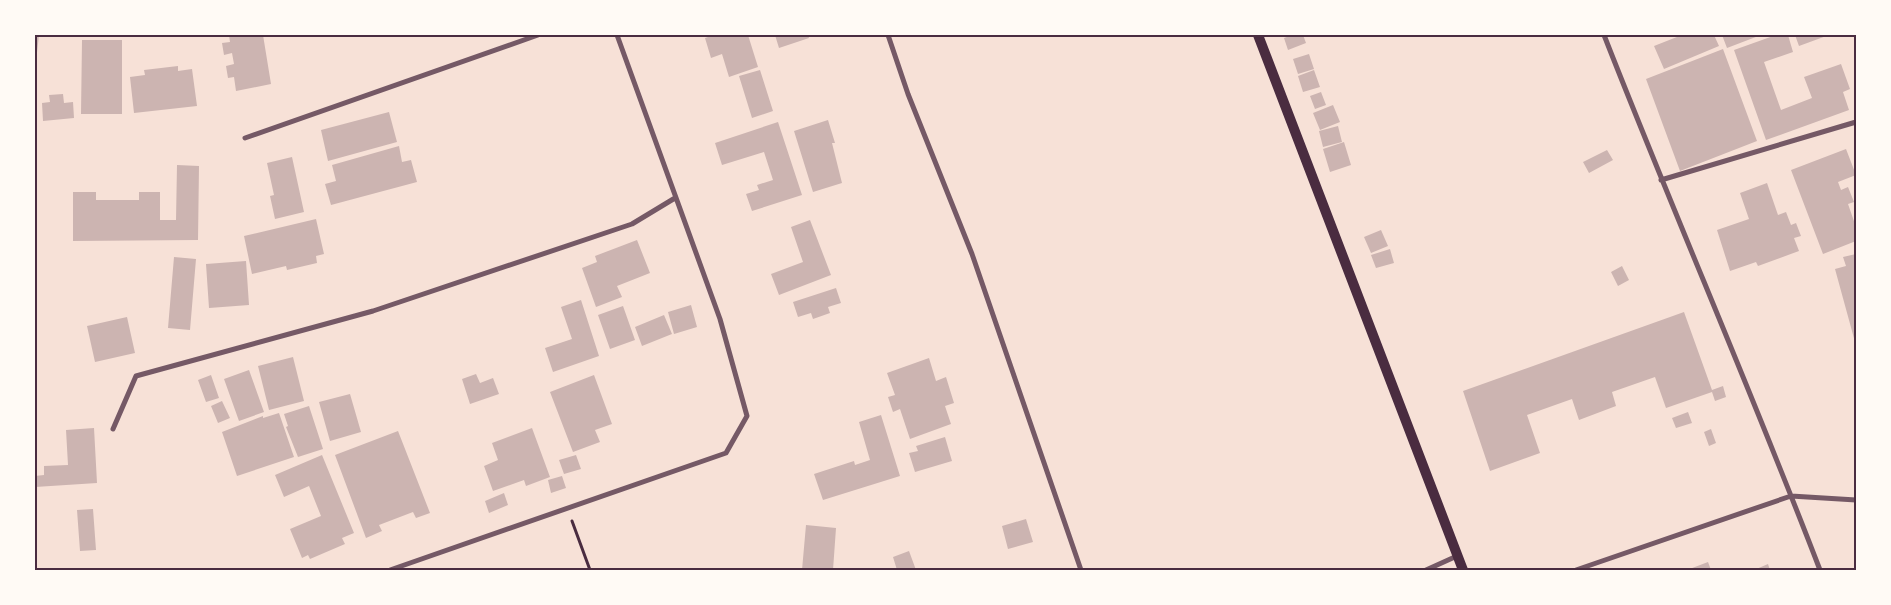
<svg xmlns="http://www.w3.org/2000/svg" width="1891" height="605" viewBox="0 0 1891 605" font-family="Lato,sans-serif">
<rect width="100%" height="100%" fill="#f7e1d7"/>
<!-- building -->
<path fill="#ccb4b1" d="M 35,35 L 39,35 L 36,61 L 35,61 Z
M 229,35 L 263,35 L 271,84 L 236,91 L 234,77 L 228,78 L 226,66 L 234,64 L 232,53 L 224,55 L 222,43 L 230,42 Z
M 714,35 L 748,35 L 758,67 L 729,77 L 722,54 L 711,58 L 705,38 Z
M 775,35 L 808,35 L 809,38 L 779,48 Z
M 1292,35 L 1303,35 L 1306,43 L 1288,50 L 1284,38 Z
M 1682,35 L 1714,35 L 1719,46 L 1664,69 L 1654,46 Z
M 1722,35 L 1761,35 L 1727,48 Z
M 1776,35 L 1788,35 L 1793,52 L 1764,62 L 1781,110 L 1812,98 L 1804,77 L 1841,64 L 1850,89 L 1843,92 L 1849,110 L 1766,140 L 1734,50 Z
M 1795,35 L 1829,35 L 1799,46 Z
M 82,40 L 122,40 L 122,114 L 81,114 Z
M 1723,49 L 1757,141 L 1680,171 L 1646,79 Z
M 1309,54 L 1314,69 L 1298,74 L 1293,59 Z
M 178,66 L 178,71 L 192,69 L 197,106 L 134,113 L 130,77 L 145,75 L 144,70 Z
M 760,70 L 773,111 L 752,118 L 739,76 Z
M 1314,70 L 1320,87 L 1303,92 L 1298,76 Z
M 1321,92 L 1326,105 L 1315,109 L 1310,96 Z
M 63,94 L 64,103 L 73,102 L 74,118 L 43,121 L 42,103 L 50,102 L 49,95 Z
M 1333,105 L 1340,122 L 1320,130 L 1313,113 Z
M 389,112 L 397,142 L 328,161 L 321,130 Z
M 828,120 L 835,143 L 832,143 L 842,183 L 813,192 L 794,131 Z
M 778,122 L 802,195 L 752,211 L 746,194 L 759,190 L 757,185 L 773,180 L 764,152 L 722,165 L 715,143 Z
M 1338,126 L 1342,142 L 1323,147 L 1319,131 Z
M 1344,142 L 1351,165 L 1330,172 L 1323,149 Z
M 399,146 L 402,162 L 411,160 L 417,182 L 331,205 L 325,184 L 336,181 L 332,165 Z
M 1846,149 L 1856,175 L 1838,182 L 1841,190 L 1848,187 L 1854,202 L 1848,204 L 1856,227 L 1856,241 L 1823,254 L 1791,170 Z
M 1607,150 L 1613,160 L 1589,173 L 1583,162 Z
M 292,157 L 304,212 L 275,219 L 270,196 L 274,195 L 267,163 Z
M 177,165 L 199,166 L 198,240 L 73,241 L 73,192 L 96,192 L 96,200 L 139,200 L 139,192 L 160,192 L 160,220 L 176,220 Z
M 1767,183 L 1778,215 L 1786,212 L 1791,225 L 1796,223 L 1801,236 L 1794,238 L 1799,251 L 1758,266 L 1756,262 L 1730,271 L 1717,230 L 1749,219 L 1740,193 Z
M 316,219 L 324,254 L 316,256 L 317,263 L 287,270 L 286,266 L 252,274 L 244,236 Z
M 810,220 L 831,275 L 779,295 L 771,274 L 803,262 L 791,227 Z
M 1381,230 L 1388,246 L 1371,253 L 1364,237 Z
M 637,240 L 650,273 L 617,286 L 622,297 L 596,307 L 582,268 L 597,262 L 595,256 Z
M 1390,249 L 1394,263 L 1376,268 L 1371,255 Z
M 1856,254 L 1856,342 L 1855,342 L 1835,269 L 1846,266 L 1843,257 Z
M 174,257 L 196,259 L 190,330 L 168,328 Z
M 246,261 L 249,305 L 209,308 L 206,264 Z
M 1622,266 L 1629,280 L 1618,286 L 1611,272 Z
M 836,288 L 841,303 L 828,307 L 830,313 L 813,319 L 811,313 L 798,317 L 793,302 Z
M 581,300 L 599,356 L 553,372 L 545,348 L 572,339 L 561,307 Z
M 691,305 L 697,327 L 674,334 L 668,312 Z
M 623,306 L 635,340 L 610,349 L 598,315 Z
M 1684,312 L 1712,390 L 1723,386 L 1726,397 L 1715,401 L 1712,392 L 1666,408 L 1655,377 L 1612,392 L 1616,406 L 1579,420 L 1572,399 L 1527,415 L 1540,453 L 1490,471 L 1463,391 Z
M 664,315 L 672,334 L 642,346 L 635,327 Z
M 127,317 L 135,353 L 95,362 L 87,326 Z
M 293,357 L 304,401 L 269,410 L 258,366 Z
M 929,358 L 936,381 L 946,377 L 954,403 L 945,406 L 951,424 L 910,439 L 900,409 L 893,412 L 888,397 L 895,395 L 887,373 Z
M 249,370 L 264,412 L 239,421 L 224,379 Z
M 476,374 L 480,383 L 493,378 L 499,394 L 470,404 L 462,379 Z
M 211,375 L 219,398 L 206,402 L 198,380 Z
M 594,375 L 612,424 L 595,430 L 600,442 L 573,452 L 550,392 Z
M 350,394 L 361,432 L 330,441 L 319,402 Z
M 222,401 L 230,418 L 218,423 L 211,406 Z
M 309,406 L 323,449 L 298,457 L 286,427 L 288,426 L 284,414 Z
M 1688,412 L 1692,423 L 1676,428 L 1672,418 Z
M 279,413 L 294,457 L 237,476 L 222,432 L 263,416 L 263,418 Z
M 881,415 L 900,476 L 823,500 L 814,474 L 854,461 L 855,465 L 870,460 L 859,422 Z
M 94,428 L 97,483 L 35,487 L 35,476 L 44,475 L 44,466 L 68,465 L 66,430 Z
M 532,428 L 550,477 L 526,486 L 524,480 L 493,491 L 484,466 L 498,460 L 492,443 Z
M 1711,429 L 1716,443 L 1709,446 L 1704,432 Z
M 398,431 L 430,513 L 416,518 L 413,512 L 379,525 L 382,531 L 366,538 L 335,455 Z
M 945,437 L 952,461 L 915,472 L 909,453 L 918,451 L 916,446 Z
M 322,455 L 354,533 L 342,538 L 345,544 L 310,559 L 308,555 L 302,558 L 290,529 L 321,516 L 309,486 L 284,497 L 275,475 Z
M 576,455 L 581,469 L 564,474 L 559,460 Z
M 562,476 L 566,488 L 551,493 L 548,480 Z
M 504,493 L 508,505 L 489,513 L 485,501 Z
M 93,509 L 96,550 L 80,551 L 77,510 Z
M 1026,519 L 1033,542 L 1008,549 L 1002,526 Z
M 806,525 L 836,528 L 833,570 L 802,570 Z
M 909,551 L 916,570 L 897,570 L 893,557 Z
M 1708,562 L 1711,570 L 1687,570 Z
M 1768,564 L 1770,570 L 1754,570 Z"/>
<g fill="none" stroke-linecap="round" stroke-linejoin="round">
<!-- path -->
<path stroke="#4a2c40" stroke-width="3" d="M 572,521 L 590,570"/>
<!-- minor -->
<path stroke="#755966" stroke-width="5" d="M 888,35 L 908,94 L 972,254 L 1081,570
M 1604,35 C 1674,214 1751,390 1820,570
M 245,138 L 538,35
M 1661,180 L 1856,122
M 113,429 L 136,376 L 373,311 L 632,224 L 675,198
M 390,570 L 726,453 L 747,416 L 720,319 L 617,35
M 1426,570 L 1457,556
M 1576,570 L 1791,496 L 1856,500"/>
<!-- secondary -->
<path stroke="#4a2c40" stroke-width="10" d="M 1258,35 L 1463,570"/>
</g>
<!-- border -->
<rect width="1891" height="605" fill="none" stroke="#fffaf5" stroke-width="72"/>
<rect x="36" y="36" width="1819" height="533" fill="none" stroke="#4a2c40" stroke-width="2"/>
</svg>
